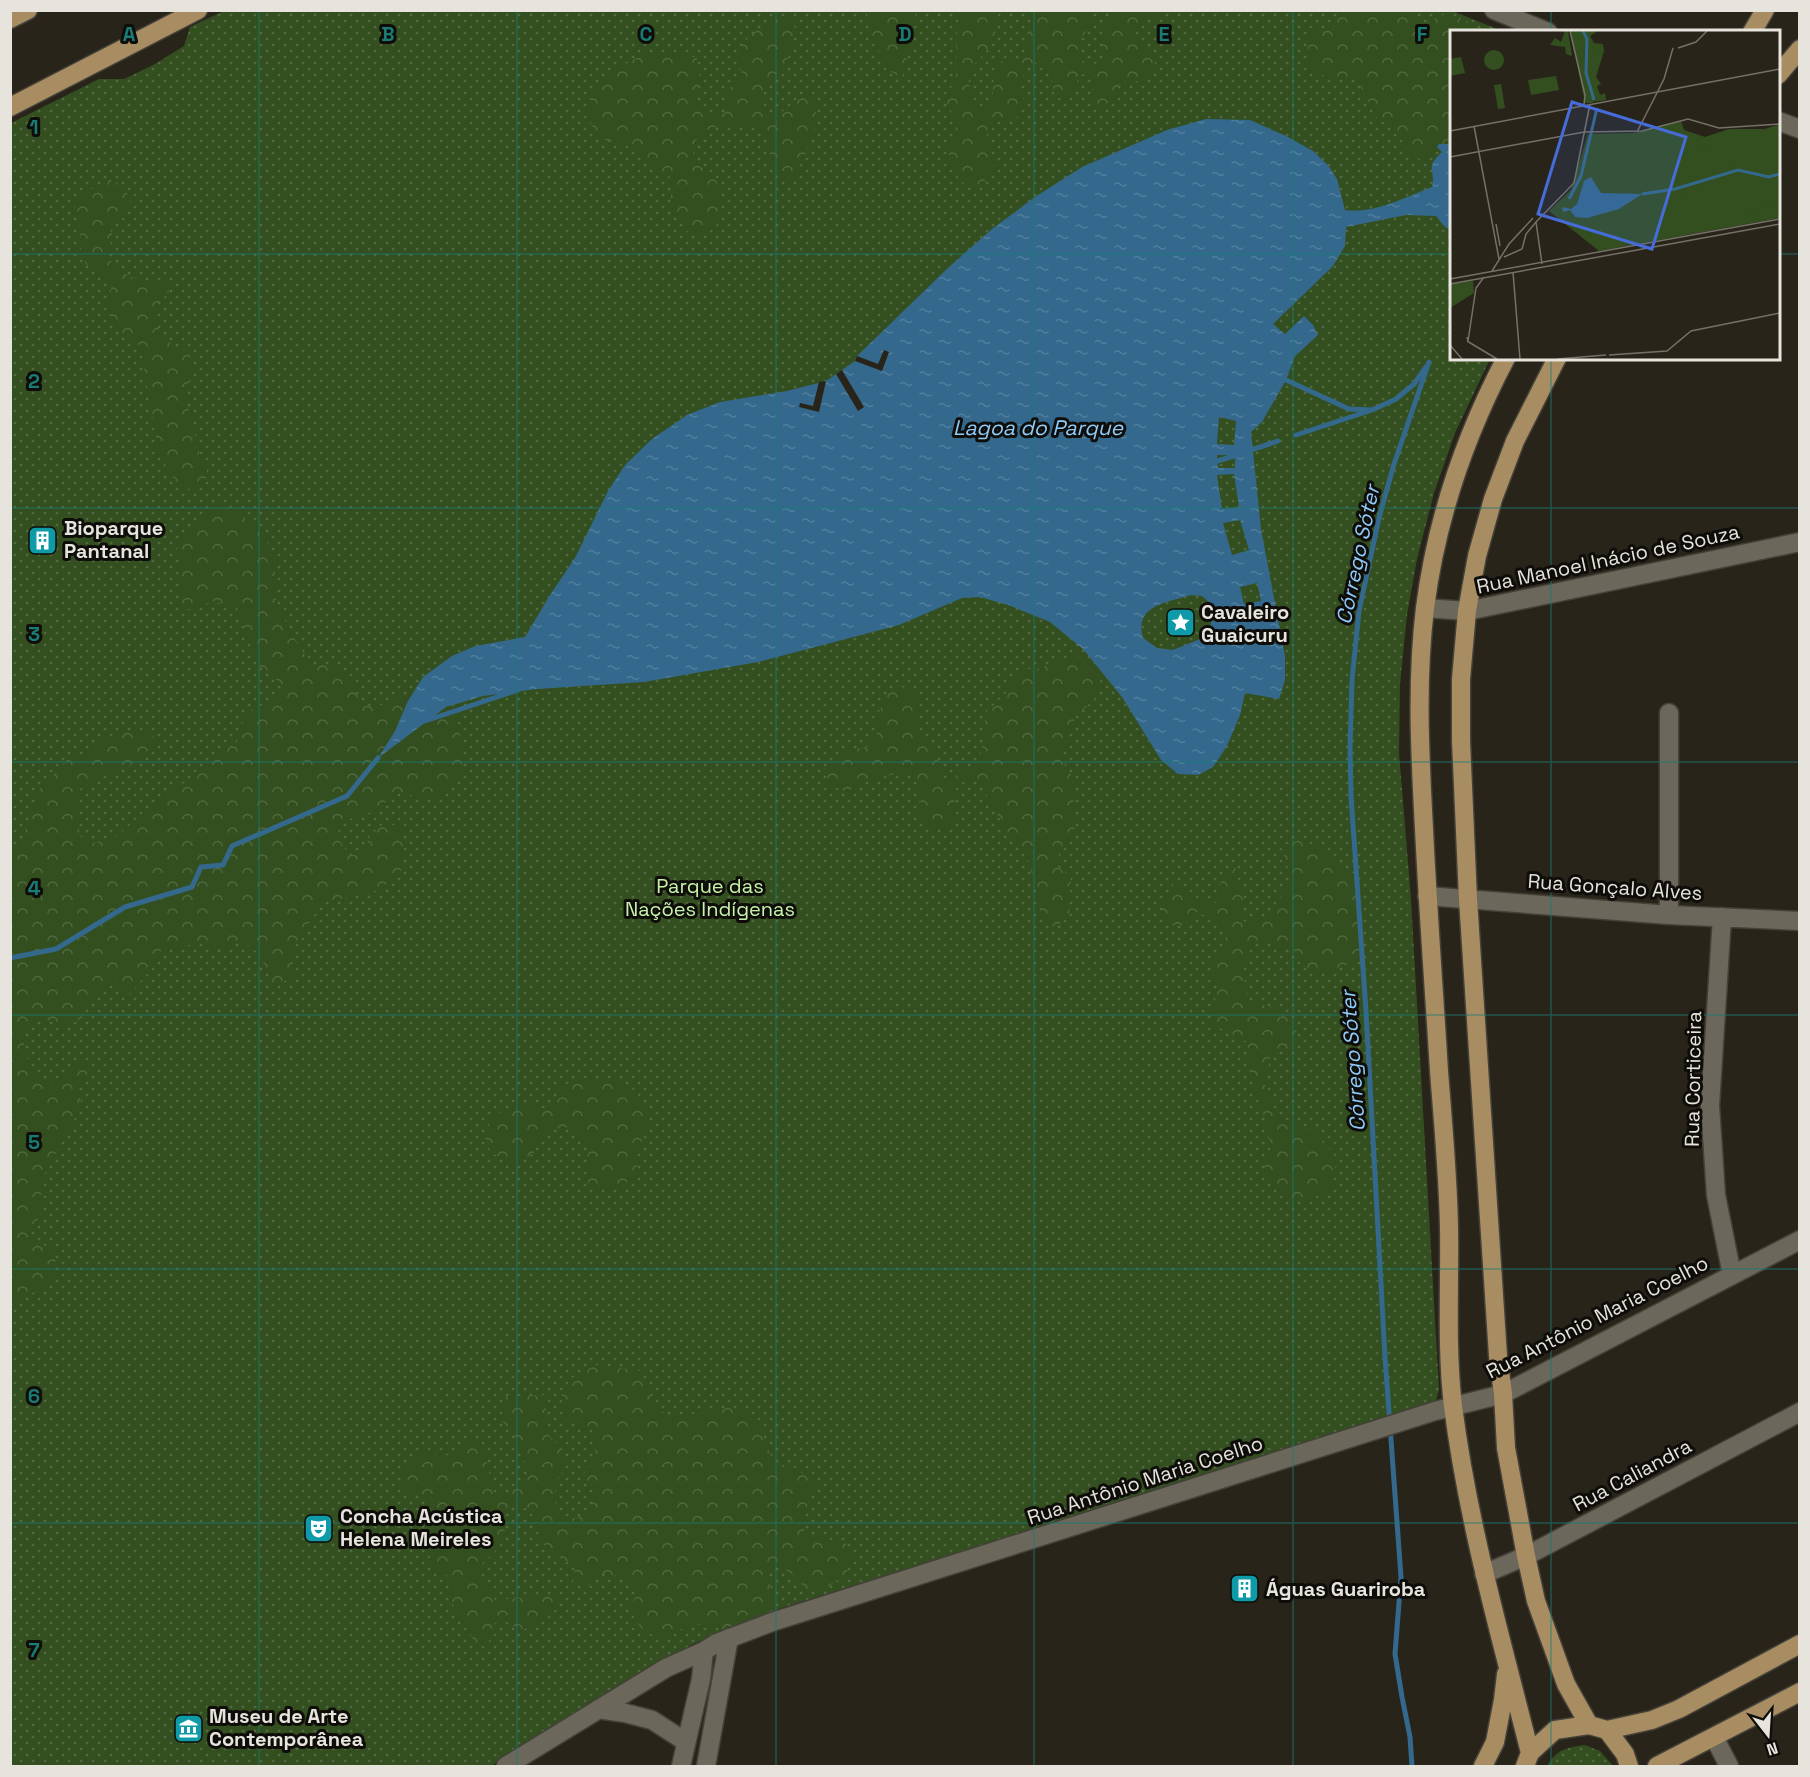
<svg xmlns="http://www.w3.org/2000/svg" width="1810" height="1777" viewBox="0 0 1810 1777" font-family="'Space Grotesk',sans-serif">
<defs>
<pattern id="green-dots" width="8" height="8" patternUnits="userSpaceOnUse" patternTransform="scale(1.5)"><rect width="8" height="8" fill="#334f20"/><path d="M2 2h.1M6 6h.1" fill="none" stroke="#516840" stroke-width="1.8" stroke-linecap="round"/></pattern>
<pattern id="forest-crowns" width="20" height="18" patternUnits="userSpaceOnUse" patternTransform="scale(1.5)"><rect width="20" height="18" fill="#334f20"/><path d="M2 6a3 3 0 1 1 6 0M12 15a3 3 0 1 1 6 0" fill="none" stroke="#516840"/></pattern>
<pattern id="water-ripples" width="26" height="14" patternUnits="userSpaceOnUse" patternTransform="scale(1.5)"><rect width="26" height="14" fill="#34698d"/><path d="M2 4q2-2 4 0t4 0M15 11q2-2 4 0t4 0" fill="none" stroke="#517e9d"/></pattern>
</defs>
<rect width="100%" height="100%" fill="#29241a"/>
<!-- green -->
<path fill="url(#green-dots)" d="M 1450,10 L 1502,31 L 1452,32 L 1452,358 L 1490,359 L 1455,433 L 1434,493 L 1417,559 L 1407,615 L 1400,684 L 1399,753 L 1411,899 L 1439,1390 L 1436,1400 L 1432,1405 L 1297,1448 L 781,1608 L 693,1644 L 491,1766 L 11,1766 L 11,123 L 99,79 L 124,79 L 155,64 L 184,46 L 190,27 L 224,11 Z
M 1585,1745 L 1600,1751 L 1613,1766 L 1547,1766 C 1557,1749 1566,1748 1585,1745 Z"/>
<!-- forest -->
<path fill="url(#forest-crowns)" d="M 867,11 L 915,11 L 915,23 L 902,78 L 886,69 L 868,25 Z
M 960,11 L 999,11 L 994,42 L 968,72 L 971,101 L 980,109 L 992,104 L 995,62 L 1013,61 L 1026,54 L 1032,11 L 1082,11 L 1096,18 L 1079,41 L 1080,60 L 1093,64 L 1103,62 L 1102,29 L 1119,11 L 1171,11 L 1134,24 L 1136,36 L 1153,51 L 1156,70 L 1139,81 L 1119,82 L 1116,98 L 1098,113 L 1089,100 L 1096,76 L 1079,74 L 1075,91 L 1055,100 L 1051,72 L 1039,61 L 1026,69 L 1020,84 L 1024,101 L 1017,118 L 997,122 L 987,130 L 987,143 L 996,162 L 983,184 L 965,185 L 951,169 L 948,148 L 958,122 L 944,100 L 956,79 L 957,28 Z
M 1338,11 L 1417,11 L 1420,25 L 1448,13 L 1471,23 L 1473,31 L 1452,32 L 1451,146 L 1448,144 L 1439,144 L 1421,160 L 1409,153 L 1395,127 L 1378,120 L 1357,80 C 1336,78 1320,80 1306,62 L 1311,28 L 1334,28 Z
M 787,15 L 796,29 L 791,53 L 762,95 L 760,109 L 769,121 L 810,91 L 817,100 L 815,125 L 804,158 L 794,176 L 780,182 L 770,160 L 769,139 L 749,124 L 710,128 L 695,141 L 692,162 L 713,174 L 721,192 L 718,223 L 706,235 L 686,231 L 671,204 L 671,178 L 627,146 L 597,137 L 589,119 L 591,94 L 610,72 L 641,56 L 674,52 L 697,58 L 700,80 L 696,100 L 707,116 L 725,113 L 726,92 L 743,75 L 735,54 C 751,32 761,25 787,15 Z
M 108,179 L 124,186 L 130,200 L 127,217 L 108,222 L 113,237 L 106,256 C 129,282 134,279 166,282 L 169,292 L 155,306 L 153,316 L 162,338 L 189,353 L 193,365 L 185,398 L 195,430 L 196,447 L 207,464 L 207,476 L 201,487 L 192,491 L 182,484 L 177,483 L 159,455 L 140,346 L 125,337 L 114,322 L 107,305 L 111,293 L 111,281 L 100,273 L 90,269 L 81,256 L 80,221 L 74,208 L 77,199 Z
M 222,505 L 237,510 L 264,537 L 274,554 L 276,602 L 294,638 L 312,665 L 333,665 L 350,679 L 359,699 L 370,706 L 382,705 L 397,694 L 408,701 L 395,731 L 379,757 L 446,707 L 458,722 L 462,763 L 458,781 L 432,799 L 399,793 L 369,813 L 353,817 L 338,828 L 340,842 L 350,855 L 364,854 L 369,837 L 385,822 L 401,828 L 404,846 L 401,873 L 379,890 L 323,903 L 299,937 L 292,954 L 295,979 L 274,983 L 258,953 L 243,941 L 221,950 L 201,943 L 161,950 L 152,969 L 127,996 L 116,981 L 91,1000 L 80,1019 L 67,1027 L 52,1020 L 30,1021 L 22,1032 L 26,1056 L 38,1077 L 53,1083 L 76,1060 L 90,1069 L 78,1090 L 82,1105 L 42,1179 L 40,1215 L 29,1237 L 54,1251 L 56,1265 L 51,1282 L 22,1299 L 11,1310 L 10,860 L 22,841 L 38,791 L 68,759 L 89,753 L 102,738 L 130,731 L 150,730 L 155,741 L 145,759 L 98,778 L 81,788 L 76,799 L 80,836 L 90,844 L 116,837 L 172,787 L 190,781 L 219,750 L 236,745 L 246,712 L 269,702 L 282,688 L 275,677 L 257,665 L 237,608 L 212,601 L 193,610 L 182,608 L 180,563 L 176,550 L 205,509 Z
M 1075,654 L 1101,679 L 1094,700 L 1076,716 L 1062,751 L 1065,766 L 1072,776 L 1076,826 L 1060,849 L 1057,866 L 1071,877 L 1069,917 L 1055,927 L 1044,922 L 1028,859 L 1008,834 L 979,781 L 967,778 L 954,791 L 956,817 L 942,830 L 918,822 L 920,792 L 915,777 L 902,772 L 862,782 L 847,792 L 824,783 C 833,759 840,751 867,747 L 877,734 L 875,720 L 890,689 L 907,687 L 919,699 L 917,729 L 931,744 L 945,779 L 950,783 L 962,769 L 977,768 L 983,743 L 986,712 L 1009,690 L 1011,677 L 1023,669 L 1038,669 Z
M 1301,839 L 1328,854 L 1344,870 L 1356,874 L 1362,958 L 1327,974 L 1301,966 L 1294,950 L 1266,942 L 1254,943 L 1241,967 L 1250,1001 L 1271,1007 L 1295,1021 L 1298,1040 L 1288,1050 L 1272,1049 L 1265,1085 L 1278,1116 L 1318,1133 L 1337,1159 L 1331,1187 L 1308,1202 L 1281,1194 L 1264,1168 L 1271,1147 L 1262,1108 L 1253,1086 L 1247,1042 L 1212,1024 L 1217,986 L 1211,963 L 1223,948 L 1226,936 L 1216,920 L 1196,912 L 1181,926 L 1164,925 L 1162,907 L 1174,883 L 1192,898 L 1217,903 L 1222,875 L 1235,866 L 1243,899 L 1241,922 L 1266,918 L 1292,880 L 1281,847 Z
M 578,1077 L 620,1082 L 635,1091 L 647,1107 L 646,1133 L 635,1154 L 638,1172 L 618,1190 L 588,1186 L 587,1143 L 573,1127 C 548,1129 544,1129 534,1153 L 514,1163 L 491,1153 L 484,1135 L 494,1115 L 524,1104 L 542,1109 L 556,1103 L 559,1089 Z
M 596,1365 L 640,1371 L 656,1406 L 670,1418 L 726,1408 L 745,1409 L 756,1420 L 774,1463 L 794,1467 L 815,1483 L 806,1510 L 804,1534 L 846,1543 L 852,1555 L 846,1575 L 821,1591 L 806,1590 L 796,1577 L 775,1562 L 766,1572 L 776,1605 L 771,1619 L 734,1633 L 723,1629 L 690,1623 L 663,1642 L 641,1628 L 629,1609 L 638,1592 L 624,1577 L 603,1574 L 585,1588 L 573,1583 L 575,1568 L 543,1544 L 531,1511 L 516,1504 L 505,1510 C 506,1546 502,1544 478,1568 L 495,1600 L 562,1594 L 553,1614 L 521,1631 L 501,1618 L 493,1625 L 487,1649 L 473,1639 L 449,1598 L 449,1577 L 429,1563 L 434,1517 L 430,1500 L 404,1490 L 402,1470 L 421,1449 L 442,1457 L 461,1450 L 468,1435 L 481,1440 L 495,1497 L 508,1495 L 529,1472 L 513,1433 L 501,1420 L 505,1397 L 545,1395 L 548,1435 L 563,1450 L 565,1468 L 556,1482 L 555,1502 L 564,1521 L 588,1514 L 595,1495 L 583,1474 L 595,1462 L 596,1439 L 590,1427 L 567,1423 L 561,1397 L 570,1379 Z"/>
<!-- water -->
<path fill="url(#water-ripples)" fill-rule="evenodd" d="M 1206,119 L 1250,120 L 1286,136 L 1313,151 L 1328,165 L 1337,179 L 1345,210 C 1374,214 1406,197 1432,187 C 1436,168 1424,169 1442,152 L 1437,147 L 1439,144 L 1448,144 L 1451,146 L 1451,231 L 1444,226 L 1436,216 L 1406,215 L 1346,227 L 1345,246 L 1333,266 L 1273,324 L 1285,334 L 1304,316 L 1313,325 L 1318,335 L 1295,356 L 1286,380 L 1262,422 L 1251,432 L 1261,529 L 1285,656 L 1285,680 L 1279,699 L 1245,693 L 1240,715 L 1227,746 L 1213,767 L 1198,775 L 1178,774 L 1161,760 L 1122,697 L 1083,649 L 1050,622 L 1008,605 L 980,597 L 962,598 L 899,625 L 758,662 L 644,682 L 537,689 L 483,696 L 446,707 L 378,758 L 395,731 L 408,701 L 423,677 L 452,656 L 475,646 L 525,637 L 550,595 L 575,558 L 608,491 L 625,465 L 652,439 L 687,415 L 720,402 L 787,391 L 826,381 L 855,361 L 857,356 L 949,267 L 992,229 L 1035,197 L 1082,167 L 1167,130 ZM 1219,417 L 1236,421 L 1234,445 L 1217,444 ZM 1217,455 L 1235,455 L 1235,468 L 1218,468 ZM 1234,474 L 1239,507 L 1222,509 L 1217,475 ZM 1240,520 L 1249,550 L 1232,555 L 1223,523 ZM 1257,583 L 1261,601 L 1244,604 L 1240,587 ZM 1191,595 L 1202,596 L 1210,603 L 1213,617 L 1209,629 L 1200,639 L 1173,650 L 1157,648 L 1143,638 C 1134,605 1166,603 1191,595 Z"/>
<!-- pier -->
<path fill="#29241a" d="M 884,350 L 889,352 L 882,371 L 855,361 L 857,356 L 878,364 Z
M 842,370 L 864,407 L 858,411 L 836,374 Z
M 826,381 L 819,412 L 799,407 L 800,403 L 813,406 L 819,382 Z"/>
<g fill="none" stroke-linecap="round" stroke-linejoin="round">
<!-- stream -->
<path stroke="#34698d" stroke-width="5" d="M 1286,380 L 1349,409 L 1372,410 L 1396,399 L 1414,384 L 1426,367
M 1296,435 L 1369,411
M 1248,451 L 1278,441
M 1211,463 L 1240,454
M 425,721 L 518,690
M 10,958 L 56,949 L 125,907 L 192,887 L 201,867 L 223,865 L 232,846 L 347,796 L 378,758
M 1412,1766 L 1410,1737 L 1402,1697 L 1395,1654 L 1401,1577 L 1385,1357 L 1366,1011 L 1351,796 L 1350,747 L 1352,680 L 1359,611 L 1379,518 L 1394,464 L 1429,362"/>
<defs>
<path id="minor" d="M 1494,10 L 1548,32
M 1778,121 L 1800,129
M 1425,608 L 1467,611 L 1800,542
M 1427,896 L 1669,915 L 1800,921
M 1669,915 L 1669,713
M 1722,917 L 1710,1106 L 1716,1195 L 1732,1275
M 1484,1574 L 1526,1556 L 1800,1412
M 598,1709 L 625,1713 L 652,1720 L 686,1742
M 1714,1737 L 1729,1766
M 506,1766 L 666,1668 L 704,1651 L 717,1643 L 772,1622 L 1435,1411 L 1503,1394 L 1800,1240
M 681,1766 L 701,1679 L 704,1651
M 706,1766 L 729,1638"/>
<path id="major" d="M 10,19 L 28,10
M 1752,32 L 1765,10
M 1778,75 L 1800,49
M 10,107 L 198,10
M 1506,358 C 1465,436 1436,521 1425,608 C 1416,682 1420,755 1424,829 C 1428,910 1434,990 1439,1071 C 1443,1123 1448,1175 1449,1227 C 1450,1287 1446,1347 1453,1406 C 1468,1524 1501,1638 1530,1753
M 1557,358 L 1515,441 L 1493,499 L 1477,556 L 1467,611 L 1461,679 L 1461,741 L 1468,899 L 1498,1356 L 1503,1394 L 1506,1448 L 1526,1556 L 1536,1601 L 1566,1684 L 1589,1725
M 1607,1730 L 1652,1720 L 1679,1709 L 1800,1644
M 1483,1766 L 1495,1742 L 1503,1700 L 1506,1674
M 1525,1766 L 1530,1753 L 1555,1730 L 1589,1725 L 1607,1730 L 1625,1754 L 1629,1766
M 1657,1766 L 1800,1692"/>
</defs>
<!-- minor casing -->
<use href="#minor" stroke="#444139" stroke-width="21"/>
<!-- major casing -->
<use href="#major" stroke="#444139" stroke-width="21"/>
<!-- minor -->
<use href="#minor" stroke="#6c675b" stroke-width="18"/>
<!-- major -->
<use href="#major" stroke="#a88c62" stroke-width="18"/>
</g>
<!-- grid -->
<path fill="none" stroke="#1a7c74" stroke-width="1.5" stroke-opacity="0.55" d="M 259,10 L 259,1766M 517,10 L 517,1766M 776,10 L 776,1766M 1034,10 L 1034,1766M 1293,10 L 1293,1766M 1551,10 L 1551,32M 10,254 L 1452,254M 1778,254 L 1800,254M 1551,358 L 1551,1766M 10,508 L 1800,508M 10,762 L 1800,762M 10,1015 L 1800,1015M 10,1269 L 1800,1269M 10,1523 L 1800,1523"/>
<!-- icons -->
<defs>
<symbol id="building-square" viewBox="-11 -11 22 22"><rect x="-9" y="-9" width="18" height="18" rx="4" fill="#0f9aa8" stroke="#0f0d09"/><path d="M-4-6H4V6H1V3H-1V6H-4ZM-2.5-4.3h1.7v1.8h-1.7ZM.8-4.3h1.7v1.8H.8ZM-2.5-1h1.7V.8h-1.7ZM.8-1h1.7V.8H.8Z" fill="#fff"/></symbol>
<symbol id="sight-square" viewBox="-11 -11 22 22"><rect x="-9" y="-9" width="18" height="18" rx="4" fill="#0f9aa8" stroke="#0f0d09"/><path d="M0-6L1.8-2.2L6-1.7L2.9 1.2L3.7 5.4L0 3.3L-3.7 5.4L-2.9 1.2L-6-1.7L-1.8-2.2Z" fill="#fff"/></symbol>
<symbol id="theatre-square" viewBox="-11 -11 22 22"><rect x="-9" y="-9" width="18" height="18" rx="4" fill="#0f9aa8" stroke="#0f0d09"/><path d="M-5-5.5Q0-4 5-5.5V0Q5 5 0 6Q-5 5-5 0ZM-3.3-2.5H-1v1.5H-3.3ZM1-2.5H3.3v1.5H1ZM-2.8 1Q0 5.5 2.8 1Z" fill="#fff"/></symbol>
<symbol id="museum-square" viewBox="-11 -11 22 22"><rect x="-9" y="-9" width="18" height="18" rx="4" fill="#0f9aa8" stroke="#0f0d09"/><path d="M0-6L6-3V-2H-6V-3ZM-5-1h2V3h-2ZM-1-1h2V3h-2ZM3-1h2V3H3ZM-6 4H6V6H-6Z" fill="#fff"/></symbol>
</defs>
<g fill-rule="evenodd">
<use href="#building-square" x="26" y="524" width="33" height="33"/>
<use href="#sight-square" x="1164" y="606" width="33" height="33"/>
<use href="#theatre-square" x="302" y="1512" width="33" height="33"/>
<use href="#building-square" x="1228" y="1572" width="33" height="33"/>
<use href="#museum-square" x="172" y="1712" width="33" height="33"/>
</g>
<g text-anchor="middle" stroke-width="6" stroke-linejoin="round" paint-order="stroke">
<!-- poi labels -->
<g font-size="20" font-weight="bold" fill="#e7e4dd" stroke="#0f0d09" text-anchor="start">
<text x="64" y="535">Bioparque<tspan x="64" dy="23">Pantanal</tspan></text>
<text x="1201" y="619">Cavaleiro<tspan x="1201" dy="23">Guaicuru</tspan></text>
<text x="340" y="1523">Concha Acústica<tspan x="340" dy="23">Helena Meireles</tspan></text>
<text x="1266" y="1596">Águas Guariroba</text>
<text x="209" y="1723">Museu de Arte<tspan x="209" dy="23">Contemporânea</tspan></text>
</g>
<!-- street labels -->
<g font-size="20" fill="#e7e4dd" stroke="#0f0d09">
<text transform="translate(1608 559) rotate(-12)" y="7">Rua Manoel Inácio de Souza</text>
<text transform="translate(1615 887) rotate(4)" y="7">Rua Gonçalo Alves</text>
<text transform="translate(1693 1079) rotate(-89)" y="7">Rua Corticeira</text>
<text transform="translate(1597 1317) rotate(-27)" y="7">Rua Antônio Maria Coelho</text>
<text transform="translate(1632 1475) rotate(-28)" y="7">Rua Caliandra</text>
<text transform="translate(1145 1480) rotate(-18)" y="7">Rua Antônio Maria Coelho</text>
</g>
<!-- park labels -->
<g font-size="20" fill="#c5f4a9" stroke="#0f0d09">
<text x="710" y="893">Parque das<tspan x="710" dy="23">Nações Indígenas</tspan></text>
</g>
<!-- water labels -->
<g font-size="21" font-style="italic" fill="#8ecbf8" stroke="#0f0d09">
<text x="1038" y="435">Lagoa do Parque</text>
<text transform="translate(1358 555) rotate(-78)" y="7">Córrego Sóter</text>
<text transform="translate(1353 1061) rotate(-94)" y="7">Córrego Sóter</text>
</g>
</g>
<!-- overview -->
<g transform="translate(1450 30)">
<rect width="330" height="330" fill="#29241a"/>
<path d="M 120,1 L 136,1 L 142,17 L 151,14 L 154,21 L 142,60 L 143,73 L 135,73 ZM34 30a10 10 0 1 1 20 0a10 10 0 1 1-20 0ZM 11,27 L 15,43 L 0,46 L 0,29 ZM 106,46 L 109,60 L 81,65 L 78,50 ZM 51,54 L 55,78 L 48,79 L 44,55 ZM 231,91 L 234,100 L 255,107 L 279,99 L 315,99 L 330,94 L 330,188 L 149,221 L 99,181 L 121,160 L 138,104 L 183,103 ZM 23,251 L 24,263 L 0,278 L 0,254 Z" fill="#334f20"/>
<path d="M 115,1 L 118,1 L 122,26 L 116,24 L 115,17 L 100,15 L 105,8 L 111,12 ZM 131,1 L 148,1 L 140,6 L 144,13 L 153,14 L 154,21 L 142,41 L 151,54 L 147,56 L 150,65 L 155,63 L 156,70 L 142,72 L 136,31 L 149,20 L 135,22 ZM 181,103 L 191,103 L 198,114 L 202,111 L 197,108 L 203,106 L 205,119 L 200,120 L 198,115 L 194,121 L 194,112 L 193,120 L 188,120 L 179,110 ZM 246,114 L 257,119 L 254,126 L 236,126 ZM 286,130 L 297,139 L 303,135 L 304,140 L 318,144 L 321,135 L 323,144 L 330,138 L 330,153 L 326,152 L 328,148 L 307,148 L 308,159 L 294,147 L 296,151 L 295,154 L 288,145 L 283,153 L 280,149 L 272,149 L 268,156 L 262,157 L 261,153 L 251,158 L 249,145 L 271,141 L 271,132 L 279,132 L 278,136 L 282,133 L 283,137 ZM 228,135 L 233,135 L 233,143 L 247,146 L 248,162 L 232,166 L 229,171 L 218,165 L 209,171 L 206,169 L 212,164 L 205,166 L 197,170 L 202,177 L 197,182 L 188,161 L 196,160 L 193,156 L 202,152 L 207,156 L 219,154 L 216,150 ZM 297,168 L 313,169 L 309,176 L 316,170 L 317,174 L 322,173 L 321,179 L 317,175 L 310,176 L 309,181 L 301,178 L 299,183 ZM 143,188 L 141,201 L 146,197 L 148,207 L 138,205 L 142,193 L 136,199 L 130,198 L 135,202 L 132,206 L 118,196 L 120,193 L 126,197 L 135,191 L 138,195 Z" fill="#334f20"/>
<path d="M 141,147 L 151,163 L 192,164 L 169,179 L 137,188 L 125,187 L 120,180 L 113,182 L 112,177 L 121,179 L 127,174 L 134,151 Z" fill="#34698d"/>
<path fill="none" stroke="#34698d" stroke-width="3" d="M 133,1 L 137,9 L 136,43 L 144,70M 192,164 L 225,159 L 288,140 L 319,147 L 330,144M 119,169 L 131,146 L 147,78"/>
<path fill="none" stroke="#757168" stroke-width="1.5" d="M 120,1 L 135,65 L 134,74M 228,18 L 246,12 L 257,1M 24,96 L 49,229M 0,101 L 330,39M 187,102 L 214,49 L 223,18M 0,127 L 134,102 L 192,101 L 238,89 L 269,98 L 330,94M 46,194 L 50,216M 54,227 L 72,219 L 76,204 L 86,192M 92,234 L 86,192 L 124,153 L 140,74M 42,241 L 59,214 L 83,188M 63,242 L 70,329M 0,249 L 330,189M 0,254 L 330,194M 17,307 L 18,311 L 26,258 L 34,247M 17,311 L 47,329M 0,315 L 12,329M 159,325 L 217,321 L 241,301 L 330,283M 107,329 L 156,325"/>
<path fill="#456cd9" fill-opacity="0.15" stroke="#456cd9" stroke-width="3" d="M 122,72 L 236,107 L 202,219 L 88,184 Z"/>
<rect width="330" height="330" fill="none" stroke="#e7e4dd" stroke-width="3"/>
</g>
<g font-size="20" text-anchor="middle" font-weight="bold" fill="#1a7c74" stroke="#0f0d09" stroke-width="6" stroke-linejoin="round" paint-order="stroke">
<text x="129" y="41">A</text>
<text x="388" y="41">B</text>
<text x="646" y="41">C</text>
<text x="905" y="41">D</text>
<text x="1164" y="41">E</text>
<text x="1422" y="41">F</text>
<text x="34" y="134">1</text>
<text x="34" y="388">2</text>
<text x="34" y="641">3</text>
<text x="34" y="895">4</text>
<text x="34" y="1149">5</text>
<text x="34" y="1403">6</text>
<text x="34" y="1657">7</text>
</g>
<!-- border -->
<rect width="1810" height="1777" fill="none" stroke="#e7e4dd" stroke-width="24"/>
<!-- north arrow -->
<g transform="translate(1768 1735) rotate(163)" stroke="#0f0d09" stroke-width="4.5" paint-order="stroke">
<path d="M0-4.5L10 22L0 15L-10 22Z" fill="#e7e4dd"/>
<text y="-9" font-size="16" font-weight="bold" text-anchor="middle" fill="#e7e4dd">N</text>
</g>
</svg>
